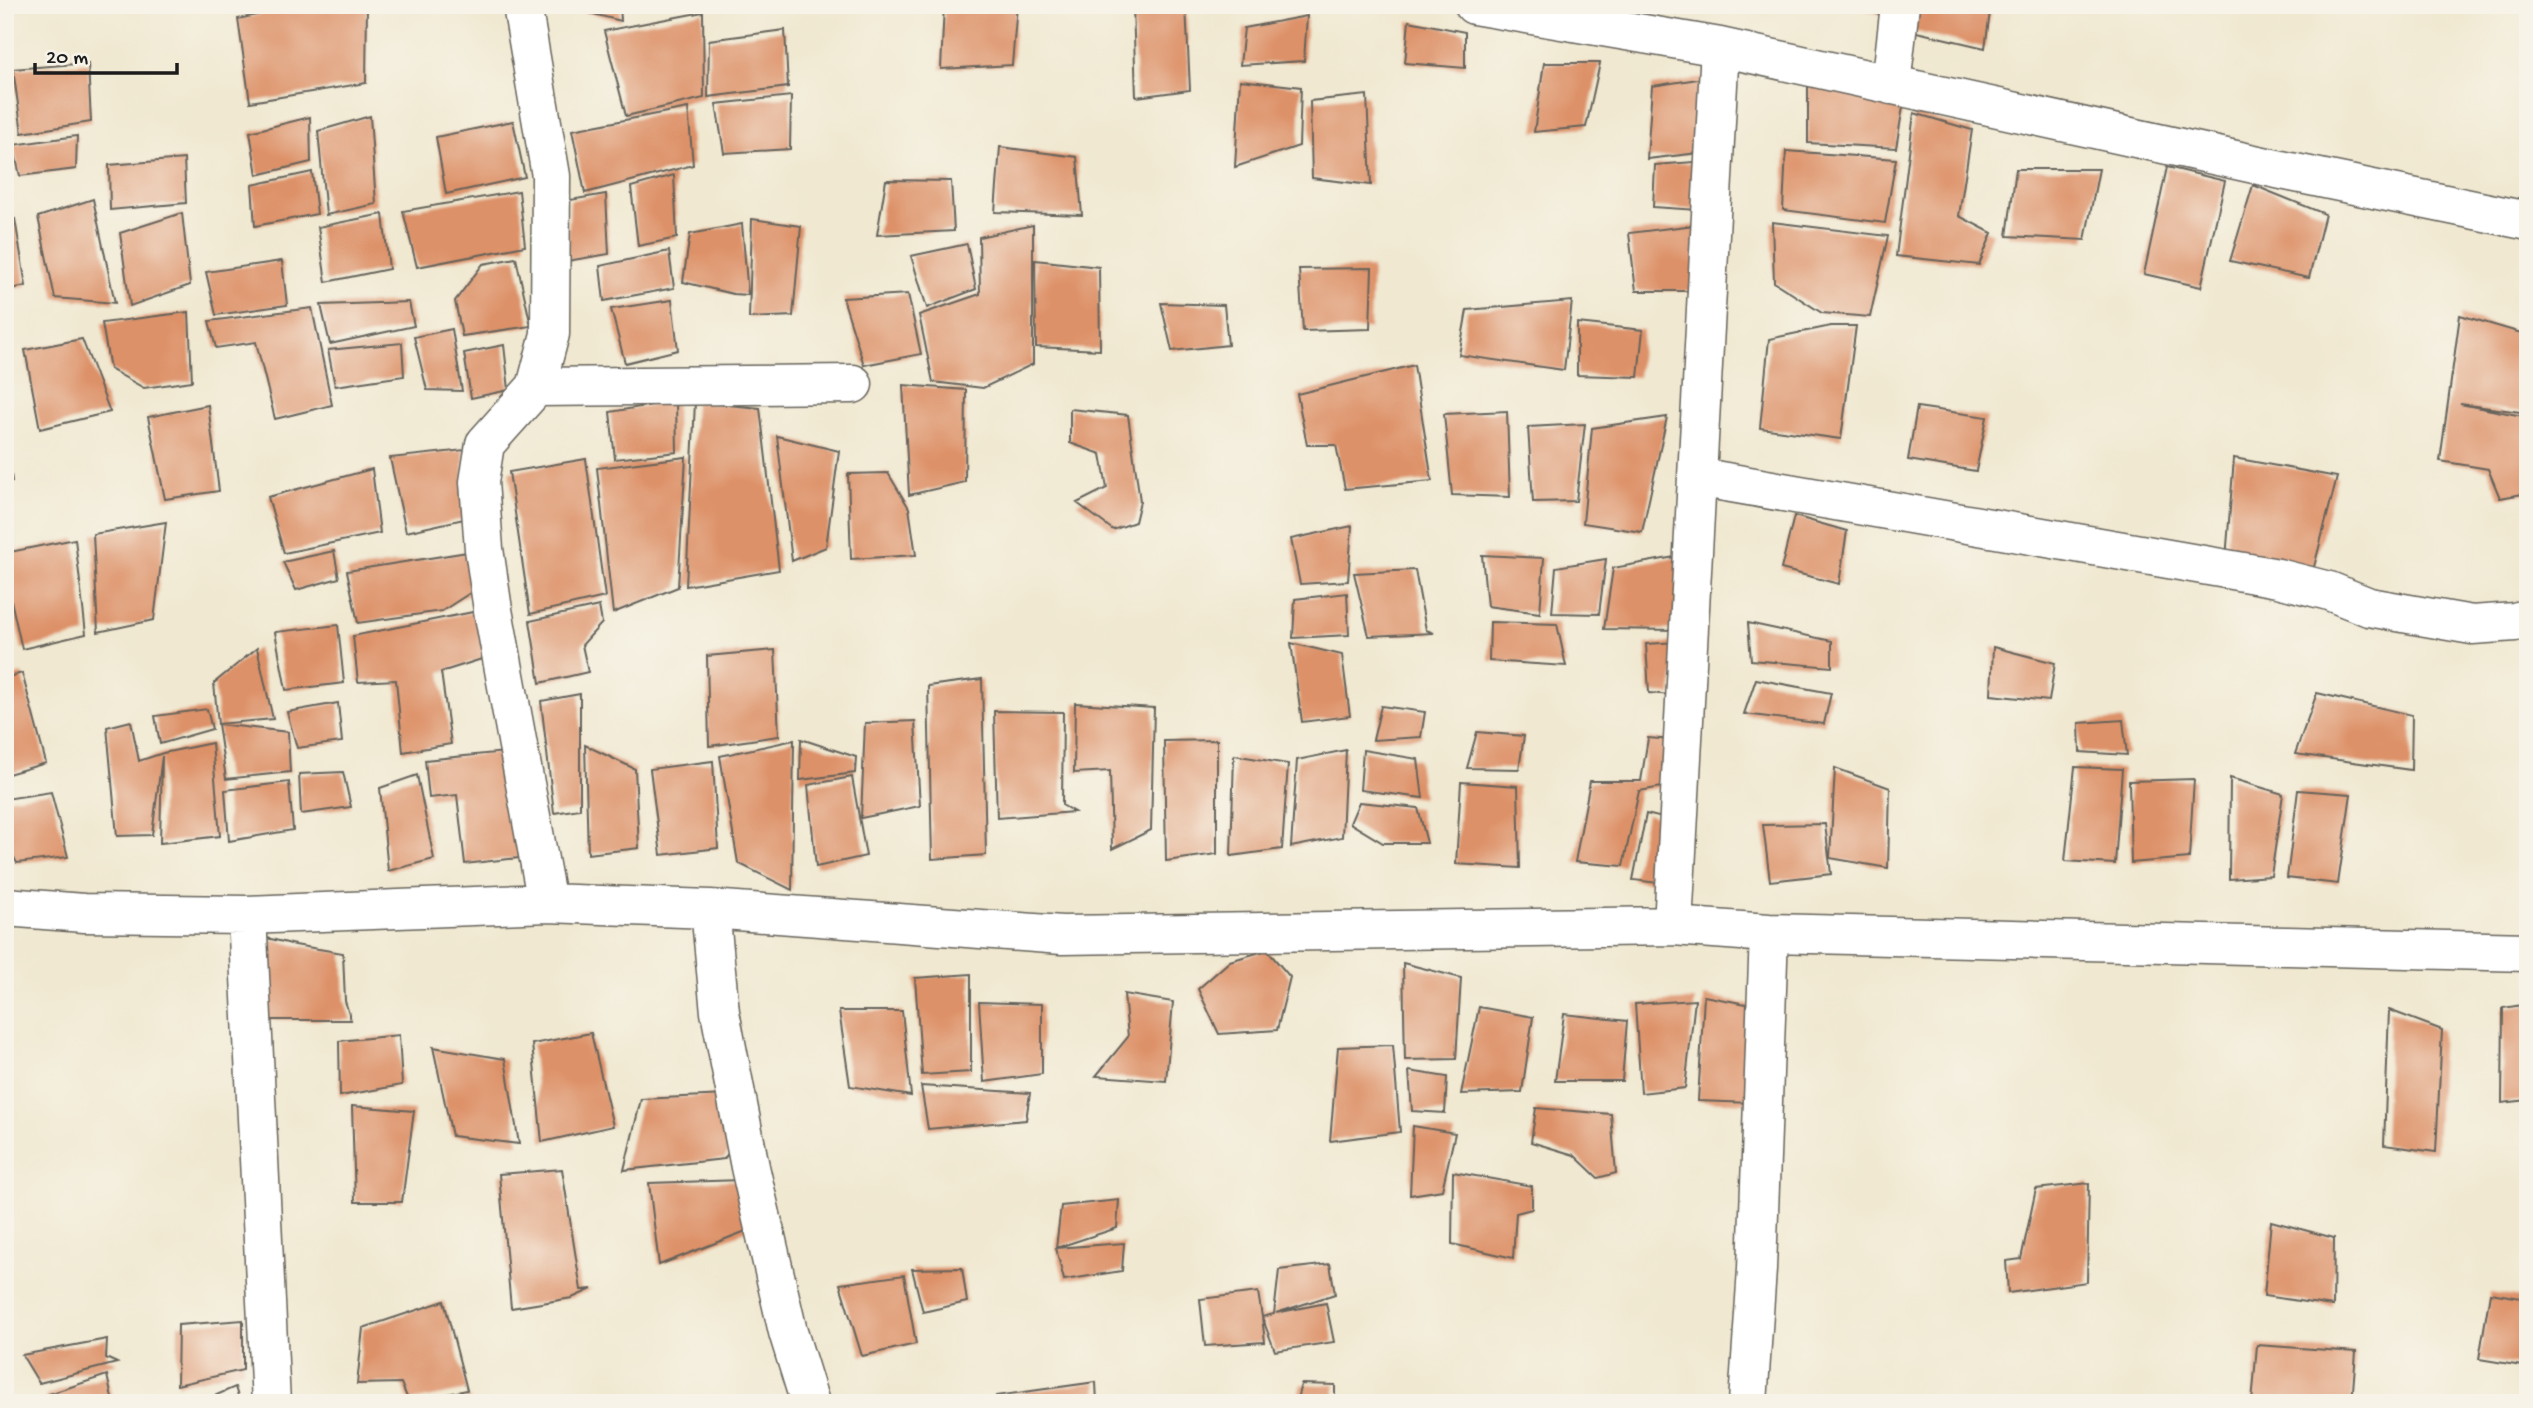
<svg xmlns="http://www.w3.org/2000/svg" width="2533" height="1408" viewBox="0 0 2533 1408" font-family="'Gochi Hand',sans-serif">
<rect width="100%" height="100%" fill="#f7f3e8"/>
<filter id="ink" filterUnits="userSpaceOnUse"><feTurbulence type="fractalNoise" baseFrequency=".0143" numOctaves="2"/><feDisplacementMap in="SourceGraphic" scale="14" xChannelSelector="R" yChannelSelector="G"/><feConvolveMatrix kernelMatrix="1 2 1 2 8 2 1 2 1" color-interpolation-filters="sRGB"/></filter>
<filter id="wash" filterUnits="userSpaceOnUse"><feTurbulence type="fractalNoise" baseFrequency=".00686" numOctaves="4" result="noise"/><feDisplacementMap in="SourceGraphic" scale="28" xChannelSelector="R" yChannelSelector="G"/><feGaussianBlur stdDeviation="1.57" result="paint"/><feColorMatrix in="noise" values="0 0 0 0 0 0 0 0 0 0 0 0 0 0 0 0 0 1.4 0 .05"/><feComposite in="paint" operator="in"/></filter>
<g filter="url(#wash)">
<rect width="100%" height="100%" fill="#f0e8d0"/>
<g id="blocks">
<!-- building -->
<path fill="#dd9168" d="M 304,5 L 367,5 L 366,83 L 250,102 L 238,19 Z
M 576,5 L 620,5 L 621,21 L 577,10 Z
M 944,5 L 1017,5 L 1012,65 L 941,69 Z
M 1133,5 L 1186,5 L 1190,90 L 1136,97 Z
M 1895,5 L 1893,19 L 1857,6 Z
M 1912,5 L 1991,5 L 1985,48 L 1908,30 Z
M 703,12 L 704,98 L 626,116 L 604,31 Z
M 1307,16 L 1304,61 L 1240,65 L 1244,28 Z
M 1409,21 L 1465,32 L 1465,68 L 1405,63 Z
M 785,30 L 788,87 L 708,97 L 709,40 Z
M 88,63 L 91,122 L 22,133 L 13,69 Z
M 1544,63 L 1600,63 L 1586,127 L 1534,132 Z
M 1711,77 L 1707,152 L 1647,159 L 1652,86 Z
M 1240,80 L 1301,87 L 1299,146 L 1235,167 Z
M 1808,86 L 1904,101 L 1896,148 L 1808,143 Z
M 1367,95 L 1371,185 L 1312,178 L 1310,101 Z
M 791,96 L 790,149 L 724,153 L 716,104 Z
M 688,108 L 693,165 L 585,193 L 572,130 Z
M 1914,113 L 1972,130 L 1959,216 L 1992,233 L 1979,265 L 1896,256 Z
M 370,116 L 376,204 L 326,215 L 318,131 Z
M 310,117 L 311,162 L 257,175 L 250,132 Z
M 513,121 L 525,177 L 446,194 L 436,137 Z
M 77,136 L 76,169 L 20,176 L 13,145 Z
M 1000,147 L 1077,157 L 1082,215 L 995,212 Z
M 1786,151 L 1896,159 L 1885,223 L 1783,210 Z
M 184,159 L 186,203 L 110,210 L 109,165 Z
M 1707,161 L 1698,210 L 1653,207 L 1655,165 Z
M 2167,167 L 2225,181 L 2201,287 L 2144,274 Z
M 2016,169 L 2099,169 L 2085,240 L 2007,236 Z
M 312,172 L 317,214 L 255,226 L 252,185 Z
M 674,175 L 677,238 L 638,246 L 631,187 Z
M 886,180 L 951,181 L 954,231 L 877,235 Z
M 2253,185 L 2325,214 L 2309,278 L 2230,261 Z
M 519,191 L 525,246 L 417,267 L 403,211 Z
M 606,194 L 609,254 L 567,261 L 570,200 Z
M 93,199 L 115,303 L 55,298 L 38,217 Z
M 182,213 L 190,285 L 130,306 L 120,233 Z
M 383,214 L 389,269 L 326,282 L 318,227 Z
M 15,219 L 26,286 L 5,290 L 5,221 Z
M 752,219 L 801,226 L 793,316 L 749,318 Z
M 1772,222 L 1888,236 L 1870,317 L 1822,313 L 1774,282 Z
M 742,224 L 748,295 L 733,294 L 683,282 L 690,234 Z
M 1703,224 L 1698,291 L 1636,291 L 1629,233 Z
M 1033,225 L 1033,364 L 983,388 L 933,382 L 919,315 L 980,294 L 979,237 Z
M 967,244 L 976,289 L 927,308 L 911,256 Z
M 669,251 L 674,288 L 604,301 L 600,266 Z
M 516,258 L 531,326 L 462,336 L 455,301 L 483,264 Z
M 1035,260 L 1099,267 L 1100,350 L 1036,347 Z
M 282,261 L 287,305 L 216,315 L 206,272 Z
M 1372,268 L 1370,329 L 1303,331 L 1299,269 Z
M 908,294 L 921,354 L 864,365 L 843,298 Z
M 672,300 L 678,350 L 625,363 L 611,309 Z
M 1572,301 L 1564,370 L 1459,355 L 1467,310 Z
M 409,302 L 414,326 L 330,344 L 321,305 Z
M 1161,303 L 1224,305 L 1228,345 L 1172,351 Z
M 312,308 L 332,405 L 275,419 L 256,342 L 216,348 L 209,321 Z
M 189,312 L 192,381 L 144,388 L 110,369 L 102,323 Z
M 2460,315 L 2528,335 L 2528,413 L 2460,404 L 2528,417 L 2528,493 L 2500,498 L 2488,469 L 2440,461 Z
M 1577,323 L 1643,330 L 1638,377 L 1577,375 Z
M 1831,326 L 1856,326 L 1841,439 L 1760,428 L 1769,339 Z
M 452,329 L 462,391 L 427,390 L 414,337 Z
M 82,339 L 110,412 L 40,429 L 25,350 Z
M 402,343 L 404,376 L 335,386 L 328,350 Z
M 504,345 L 509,390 L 471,398 L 464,353 Z
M 1414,365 L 1432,481 L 1345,489 L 1336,445 L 1307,445 L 1297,394 Z
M 903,385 L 966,390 L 965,482 L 909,495 Z
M 676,401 L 677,452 L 615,459 L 610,412 Z
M 695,402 L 760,408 L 779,570 L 686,586 Z
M 208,405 L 219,491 L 165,499 L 148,417 Z
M 1917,407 L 1987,417 L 1976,471 L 1908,460 Z
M 1070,409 L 1128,415 L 1140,501 L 1135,522 L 1113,530 L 1077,503 L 1107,488 L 1101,454 L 1070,443 Z
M 1507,411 L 1510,497 L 1452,495 L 1444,414 Z
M 1667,417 L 1642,532 L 1583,523 L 1592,428 Z
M 1585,424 L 1576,501 L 1533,502 L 1528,427 Z
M 777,436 L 839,451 L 826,547 L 792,561 Z
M 5,447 L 7,447 L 12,481 L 5,480 Z
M 464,450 L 464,519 L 406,532 L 390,458 Z
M 686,457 L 678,587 L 613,613 L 597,468 Z
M 2234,458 L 2337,477 L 2314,567 L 2226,559 Z
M 586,459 L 605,597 L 530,614 L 509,472 Z
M 372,469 L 380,533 L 284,553 L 268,497 Z
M 888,473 L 909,508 L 916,555 L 851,559 L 848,474 Z
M 1794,516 L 1847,531 L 1839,584 L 1781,569 Z
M 166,522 L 154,620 L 98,632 L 93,534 Z
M 1352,526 L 1348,581 L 1300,584 L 1291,539 Z
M 75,539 L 86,634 L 22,649 L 5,574 L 5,553 Z
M 334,551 L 339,578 L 296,590 L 283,562 Z
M 474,551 L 473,591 L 442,611 L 358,623 L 347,571 Z
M 1482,555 L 1544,558 L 1540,613 L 1487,606 Z
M 1686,555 L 1677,630 L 1604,629 L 1613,568 Z
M 1606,559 L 1599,614 L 1552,613 L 1556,567 Z
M 1415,570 L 1426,630 L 1434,633 L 1369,636 L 1354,573 Z
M 1347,593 L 1349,635 L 1293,638 L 1295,599 Z
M 599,606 L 602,623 L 582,645 L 588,672 L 540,683 L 530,621 Z
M 478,611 L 488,657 L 441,672 L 451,744 L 403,752 L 396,680 L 358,682 L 353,636 Z
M 1490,622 L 1557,624 L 1566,666 L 1489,661 Z
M 1748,623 L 1832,641 L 1832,667 L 1751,660 Z
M 338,625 L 344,683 L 286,690 L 275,632 Z
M 1678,642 L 1671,695 L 1649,693 L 1646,644 Z
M 1291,643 L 1342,655 L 1350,716 L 1302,722 Z
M 1993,647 L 2055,663 L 2049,701 L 1991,695 Z
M 257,648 L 273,719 L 218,724 L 288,732 L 290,772 L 226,779 L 218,724 L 214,683 Z
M 775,650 L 779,736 L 709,746 L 707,656 Z
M 22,673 L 46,763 L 5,775 L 5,678 Z
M 982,679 L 986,855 L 932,859 L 928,686 Z
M 1756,679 L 1831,693 L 1824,724 L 1744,714 Z
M 2317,693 L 2412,715 L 2411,770 L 2295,754 Z
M 580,694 L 580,809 L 554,813 L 541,701 Z
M 338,703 L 342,742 L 297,748 L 287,712 Z
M 1075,703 L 1154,708 L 1151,830 L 1112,849 L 1110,771 L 1074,773 Z
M 1381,706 L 1425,712 L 1421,737 L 1373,740 Z
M 207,709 L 212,729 L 160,744 L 155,716 Z
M 994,711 L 1063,712 L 1062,805 L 1074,812 L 997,818 Z
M 2123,720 L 2127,755 L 2080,752 L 2079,723 Z
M 131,721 L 139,761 L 163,753 L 212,743 L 220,836 L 160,843 L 162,756 L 152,835 L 117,836 L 107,727 Z
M 915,721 L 920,806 L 861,818 L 865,723 Z
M 1477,732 L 1524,736 L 1519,769 L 1467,768 Z
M 1648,738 L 1672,740 L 1668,786 L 1639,791 L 1623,866 L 1575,862 L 1590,781 L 1641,781 Z
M 801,739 L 856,757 L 855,773 L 800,780 Z
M 794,740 L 792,890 L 738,863 L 720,756 Z
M 1217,740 L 1217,854 L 1166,861 L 1164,741 Z
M 585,745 L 635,769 L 639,848 L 588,854 Z
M 1346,750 L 1342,837 L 1291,847 L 1297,760 Z
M 1363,750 L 1418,759 L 1423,798 L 1360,790 Z
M 505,752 L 519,858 L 465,864 L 457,795 L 429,798 L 425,760 Z
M 1234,755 L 1288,764 L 1282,849 L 1231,856 Z
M 713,761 L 718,848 L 661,855 L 650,769 Z
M 2075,767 L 2122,769 L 2115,864 L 2065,861 Z
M 1835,768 L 1890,788 L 1888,868 L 1830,858 Z
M 343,772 L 351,807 L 301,814 L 299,774 Z
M 417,775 L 434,859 L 388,871 L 380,788 Z
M 852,777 L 866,856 L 816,867 L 808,785 Z
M 2230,778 L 2283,794 L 2271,876 L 2229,879 Z
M 2194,779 L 2189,858 L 2131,863 L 2129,781 Z
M 289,782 L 293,830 L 229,841 L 225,790 Z
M 1461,782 L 1518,786 L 1520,868 L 1456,864 Z
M 2298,790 L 2351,794 L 2338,884 L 2287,878 Z
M 51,792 L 68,857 L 17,863 L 5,841 L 5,799 Z
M 1359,802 L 1418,808 L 1427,843 L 1383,843 L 1350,823 Z
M 1646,814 L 1667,819 L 1667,884 L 1633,880 Z
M 1825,824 L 1831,874 L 1770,881 L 1763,825 Z
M 255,935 L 295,945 L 343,953 L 345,1001 L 351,1020 L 266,1020 Z
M 1267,950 L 1290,977 L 1277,1030 L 1219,1034 L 1198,989 L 1230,961 Z
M 1403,963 L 1461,978 L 1456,1059 L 1405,1060 Z
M 971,974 L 971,1072 L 922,1075 L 915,978 Z
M 1124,994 L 1173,1002 L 1166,1081 L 1096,1076 L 1128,1037 Z
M 1704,996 L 1757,1006 L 1752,1103 L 1698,1101 Z
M 1695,1000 L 1685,1088 L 1641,1093 L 1635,1004 Z
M 979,1002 L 1042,1004 L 1042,1074 L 984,1082 Z
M 2528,1004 L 2528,1100 L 2502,1103 L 2503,1008 Z
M 1479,1007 L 1533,1017 L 1522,1092 L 1461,1094 Z
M 2389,1010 L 2442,1030 L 2436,1152 L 2384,1145 Z
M 839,1011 L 902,1011 L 911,1096 L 850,1086 Z
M 1564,1014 L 1627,1021 L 1622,1081 L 1555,1081 Z
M 591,1033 L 613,1126 L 542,1142 L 532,1044 Z
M 399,1035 L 402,1085 L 340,1096 L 339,1041 Z
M 1393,1045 L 1400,1132 L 1330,1141 L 1338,1047 Z
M 433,1047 L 505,1059 L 519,1144 L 452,1136 Z
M 1409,1071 L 1447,1077 L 1445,1113 L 1412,1111 Z
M 921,1086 L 1030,1093 L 1026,1120 L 928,1129 Z
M 726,1095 L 743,1131 L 724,1159 L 624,1170 L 641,1099 Z
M 352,1106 L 414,1111 L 402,1202 L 355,1202 Z
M 1536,1108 L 1611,1114 L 1616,1173 L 1598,1178 L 1574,1155 L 1531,1142 Z
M 1413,1126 L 1455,1133 L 1442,1190 L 1410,1195 Z
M 562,1169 L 581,1290 L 592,1289 L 572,1298 L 511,1308 L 499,1174 Z
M 1453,1172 L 1532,1186 L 1532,1209 L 1516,1213 L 1513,1258 L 1452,1244 Z
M 742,1180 L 751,1229 L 659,1265 L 649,1183 Z
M 2089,1183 L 2087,1282 L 2008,1293 L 2006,1261 L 2021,1259 L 2036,1189 Z
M 1119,1200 L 1117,1228 L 1056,1248 L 1061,1206 Z
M 2271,1221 L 2334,1238 L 2333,1306 L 2264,1296 Z
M 1124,1243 L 1122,1271 L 1064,1280 L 1056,1248 Z
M 1330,1264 L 1335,1294 L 1276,1313 L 1326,1303 L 1334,1342 L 1275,1351 L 1262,1317 L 1265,1342 L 1205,1346 L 1200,1299 L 1258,1292 L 1262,1317 L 1274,1314 L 1279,1270 Z
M 962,1268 L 967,1302 L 923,1312 L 912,1269 Z
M 904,1275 L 916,1344 L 862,1356 L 840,1284 Z
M 2490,1293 L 2528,1299 L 2528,1367 L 2479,1359 Z
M 444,1301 L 467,1390 L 409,1402 L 401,1383 L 357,1384 L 363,1328 Z
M 243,1320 L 243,1370 L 177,1385 L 178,1325 Z
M 107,1339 L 106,1358 L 117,1363 L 39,1383 L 22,1355 Z
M 2257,1345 L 2356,1352 L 2352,1403 L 2252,1403 Z
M 107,1375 L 113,1403 L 47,1403 L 46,1395 Z
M 1096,1382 L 1097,1403 L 997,1403 L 996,1396 Z
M 1301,1384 L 1335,1385 L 1335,1403 L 1296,1403 Z
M 235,1387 L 240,1403 L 198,1403 Z
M 470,1398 L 470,1403 L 454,1403 L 454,1402 Z"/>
</g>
</g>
<g filter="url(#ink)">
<use href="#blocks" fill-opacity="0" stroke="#66635b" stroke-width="2"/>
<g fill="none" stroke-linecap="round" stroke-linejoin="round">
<defs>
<path id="street" d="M 522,5 L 551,176 L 550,334 L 536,387 L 485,444 L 479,482 L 484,549 L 493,610 L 547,903
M 1474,5 L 1720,47 L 2286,171 L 2528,221
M 1891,85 L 1900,5
M 536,387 L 853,384
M 1697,477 L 2278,578 L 2329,591 L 2369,607 L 2472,625 L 2515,622 L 2528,618
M 5,907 L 84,913 L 247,915 L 547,903 L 710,909 L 1062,935 L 1673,926 L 1769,933 L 2528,952
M 710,909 L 720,1012 L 750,1167 L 788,1332 L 810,1403
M 247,915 L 271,1403
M 1673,926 L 1720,47
M 1748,1403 L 1757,1269 L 1769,933"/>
</defs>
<!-- street casing -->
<use href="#street" stroke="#66635b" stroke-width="41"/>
<!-- street -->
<use href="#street" stroke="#fff" stroke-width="38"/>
</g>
</g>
<!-- margin -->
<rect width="2533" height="1408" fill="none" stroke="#f7f3e8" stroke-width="28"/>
<!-- scale -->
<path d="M35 63v10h142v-10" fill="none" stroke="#1c1c1c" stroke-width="3.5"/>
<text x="46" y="63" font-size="21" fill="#1c1c1c" stroke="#f7f3e8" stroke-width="5" paint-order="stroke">20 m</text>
</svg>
